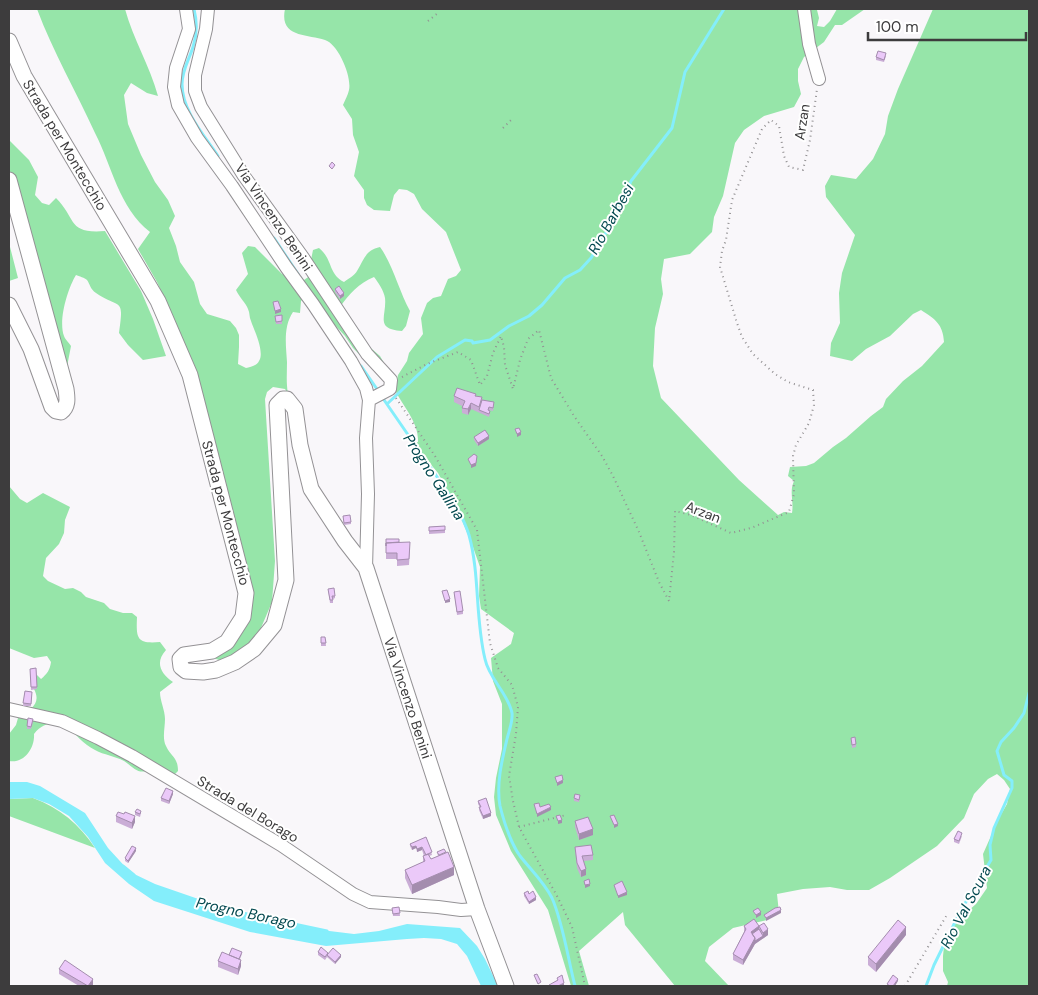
<svg xmlns="http://www.w3.org/2000/svg" width="1038" height="995" viewBox="0 0 1038 995" font-family="'DM Sans',sans-serif">
<rect width="100%" height="100%" fill="#f9f7fa"/>
<!-- green -->
<path fill="#96e5a9" d="M 37,9 L 125,9 C 133,39 150,66 158,96 L 147,93 L 131,83 L 124,95 L 128,124 L 141,155 L 155,182 L 168,200 L 175,216 L 169,228 L 176,246 L 180,262 L 194,282 L 200,304 L 207,314 L 230,321 L 236,328 L 239,335 L 239,347 L 238,364 L 246,368 C 250,367 257,366 259,361 C 265,352 254,330 251,321 C 249,317 250,313 248,309 C 246,303 239,297 236,290 L 248,274 L 242,253 L 248,246 L 255,247 L 282,274 L 304,280 L 311,275 L 311,260 L 313,250 L 319,248 C 333,259 328,274 344,282 C 348,279 355,275 357,271 C 364,260 365,250 380,247 C 393,265 399,291 410,311 L 406,326 L 402,331 C 374,329 387,316 385,298 C 384,291 378,282 374,277 C 359,283 349,294 340,307 L 345,317 L 361,333 L 366,344 L 380,356 L 384,363 L 370,361 L 362,357 L 353,348 L 345,336 L 307,295 L 301,301 L 300,313 L 293,312 C 283,327 286,345 287,362 C 287,373 286,382 288,394 L 285,389 L 273,387 L 267,392 L 265,399 L 275,561 L 272,602 L 255,642 L 227,663 L 211,657 L 249,602 L 198,390 L 171,312 L 157,282 L 138,249 L 150,232 C 119,208 112,166 95,133 C 76,91 53,52 37,9 Z
M 285,9 L 815,9 L 817,10 L 819,18 L 817,26 L 824,27 L 830,21 L 837,9 L 865,9 L 842,25 L 835,25 L 824,42 L 804,57 L 798,69 L 798,81 L 801,94 L 794,107 L 764,116 L 744,130 L 735,143 L 723,196 L 714,217 L 712,232 L 690,254 L 664,259 L 661,279 L 663,294 L 655,328 L 653,366 L 661,398 L 739,480 L 778,515 L 784,512 L 792,513 C 794,501 789,492 794,481 L 788,476 L 790,467 L 806,466 L 814,463 L 833,447 L 846,438 L 871,416 L 883,407 L 886,399 L 903,381 L 922,366 L 944,342 C 943,324 935,319 921,310 L 913,314 L 890,336 L 866,349 L 852,361 L 830,356 L 831,343 L 840,323 L 839,293 L 842,273 L 855,235 L 826,197 L 825,186 L 831,175 L 856,179 L 873,159 L 885,134 L 888,116 L 898,89 L 933,9 L 1029,9 L 1029,986 L 947,986 L 948,982 L 943,971 L 943,956 L 945,937 L 959,919 L 976,904 L 987,888 L 983,854 L 999,818 L 1007,804 L 1010,789 L 1004,780 L 997,774 L 988,779 L 974,794 L 964,818 L 937,846 L 890,878 L 869,890 L 847,890 L 830,887 L 803,889 L 777,894 L 779,913 L 767,920 L 733,928 L 709,947 L 705,961 L 729,986 L 675,986 L 625,925 L 623,912 L 579,951 L 589,986 L 571,986 L 548,910 L 511,851 L 496,815 L 494,797 L 496,778 L 502,749 L 502,704 L 493,681 L 491,658 L 511,644 L 514,633 L 481,609 L 479,596 L 480,567 L 473,547 L 459,513 L 438,473 L 413,443 L 418,442 C 419,422 403,407 395,390 L 398,375 L 407,361 L 409,353 L 423,334 L 421,318 L 427,303 L 433,298 L 441,296 L 448,279 L 456,276 L 461,270 L 446,232 L 422,209 L 414,194 L 407,190 L 399,189 L 394,195 L 390,211 L 374,210 L 367,205 L 364,198 L 364,190 L 354,176 L 359,152 L 353,135 L 352,119 L 343,105 C 345,100 348,95 349,90 C 352,76 338,44 325,40 C 307,34 279,38 285,9 Z
M 9,140 L 29,160 L 38,177 L 35,195 L 42,203 L 49,205 L 56,198 C 77,219 67,234 105,231 L 141,291 L 153,319 L 166,356 L 143,360 L 128,345 L 119,333 C 124,296 121,310 96,293 C 90,289 90,284 87,280 C 85,278 79,276 76,275 C 68,288 58,320 64,336 C 65,339 69,343 71,346 L 65,377 L 9,174 Z
M 9,243 L 18,278 L 9,281 Z
M 9,486 L 20,499 L 27,503 L 43,493 L 70,507 L 65,520 L 64,533 L 59,544 L 46,558 L 43,576 L 48,581 L 65,589 L 73,588 L 81,592 L 86,597 L 104,603 L 110,609 L 123,613 L 132,613 L 137,617 C 136,639 137,644 160,642 L 166,650 C 155,662 160,673 173,682 L 160,692 C 160,701 165,710 165,719 C 165,728 162,738 166,746 C 171,757 178,757 178,771 L 172,777 L 155,769 C 137,775 137,770 124,761 C 115,756 104,755 95,750 C 83,744 75,734 66,724 C 52,723 43,722 34,734 C 35,748 24,764 9,761 L 9,734 L 16,725 L 18,718 C 32,708 44,703 31,684 L 37,675 L 41,679 C 47,674 50,670 51,662 L 47,656 L 34,658 L 9,648 Z
M 33,798 C 60,808 79,824 95,848 L 9,816 L 9,799 Z"/>
<!-- water -->
<path fill="#84eefb" d="M 9,782 L 27,782 L 40,786 L 85,813 L 108,848 L 130,872 L 155,884 L 236,912 L 313,929 L 354,934 L 379,931 L 407,924 L 460,928 L 477,946 L 485,959 L 498,986 L 481,986 L 467,956 L 457,944 L 441,939 L 424,938 L 407,939 L 326,946 L 250,932 L 154,901 L 129,884 L 105,863 L 88,837 L 69,816 L 49,804 L 33,798 L 9,799 Z"/>
<g fill="none" stroke-linecap="round" stroke-linejoin="round">
<!-- stream -->
<path stroke="#84eefb" stroke-width="3" d="M 194,9 C 197,21 197,35 193,47 C 189,60 182,70 182,84 C 182,111 204,135 218,156
M 274,238 L 298,274
M 361,366 L 379,392
M 382,397 L 453,500 C 459,511 465,522 469,535 C 480,575 475,618 485,659 C 489,679 508,693 512,713 C 513,721 509,731 507,739 C 502,760 496,784 500,806 C 504,822 510,842 520,856 C 531,870 544,882 552,898 C 563,923 568,959 575,986
M 387,404 L 437,357 L 465,340 L 472,341 L 473,343 L 490,340 L 509,326 L 529,316 L 542,305 L 565,278 L 580,270 L 591,258 L 620,209 L 631,181 L 672,128 L 685,72 L 724,9
M 123,866 L 134,875
M 233,911 L 327,931
M 926,986 L 934,965 L 961,910 L 991,860 L 990,845 L 994,828 L 1012,788 L 1012,781 L 1004,775 L 997,751 L 1001,742 L 1014,728 L 1024,713 L 1029,693"/>
<defs>
<path id="minor" d="M 186,9 L 189,29 L 176,68 L 174,87 L 178,105 L 197,138 L 232,186 L 286,267 L 313,304 L 351,361 L 366,388 L 369,400 L 366,438 L 368,494 L 366,568
M 208,9 L 206,29 L 195,75 L 195,91 L 201,107 L 244,176 L 302,256 L 367,354 L 391,380 L 390,389 L 369,400
M 804,9 L 809,44 L 819,79
M 9,709 L 62,721 L 98,738 L 132,756 L 281,845 L 353,894 L 370,902 L 438,907 L 461,910 L 477,909"/>
<path id="tertiary" d="M 9,41 L 24,76 L 158,301 L 190,375 L 246,593 L 243,617 L 227,642 L 212,651 L 184,655 L 180,659 L 181,667 L 186,671 L 203,672 L 216,670 L 235,662 L 254,649 L 274,625 L 286,580 L 277,405 L 283,399 L 287,399 L 295,409 L 300,445 L 311,489 L 345,541 L 366,568 L 477,909 L 506,986
M 9,180 L 66,389 C 67,397 69,406 61,412 L 56,411 L 52,407 L 31,349 L 9,305"/>
</defs>
<!-- minor casing -->
<use href="#minor" stroke="#949295" stroke-width="14"/>
<!-- tertiary casing -->
<use href="#tertiary" stroke="#949295" stroke-width="17"/>
<!-- path -->
<path stroke="#939193" stroke-width="2" stroke-dasharray="1 4" stroke-linecap="butt" d="M 428,21 L 438,13
M 503,128 L 512,119
M 402,377 L 427,364 L 458,352 L 471,360 L 480,385 L 487,376 L 493,353 L 501,336 L 504,347 L 505,365 L 513,389 L 520,360 L 528,339 L 539,330 L 551,378 L 574,416 L 602,456 L 613,476 L 639,532 L 659,582 L 669,601 L 674,552 L 675,511 L 691,515 L 731,533 L 751,528 L 789,512 L 794,494 L 793,456 L 796,445 L 809,423 L 814,405 L 813,390 L 788,382 L 775,374 L 753,354 L 742,337 L 737,323 L 720,267 L 722,251 L 726,240 L 732,200 L 762,129 L 771,120 L 779,126 L 784,156 L 789,167 L 803,170 L 810,140 L 817,89
M 396,398 L 435,456 L 477,530 L 490,643 L 498,668 L 512,685 L 518,707 L 516,734 L 509,776 L 513,801 L 519,827 L 557,896 L 572,927 L 585,986
M 519,827 L 566,815
M 905,986 L 948,913"/>
<!-- minor -->
<use href="#minor" stroke="#fff" stroke-width="12"/>
<!-- tertiary -->
<use href="#tertiary" stroke="#fff" stroke-width="15"/>
</g>
<!-- wall -->
<path fill="#caadd6" d="M 886,56 L 884,62 L 876,60 L 876,57 Z
M 335,289 L 344,296 L 340,299 L 335,292 Z
M 282,315 L 282,324 L 276,324 L 275,316 Z
M 454,396 L 476,396 L 494,405 L 493,411 L 489,410 L 490,414 L 489,417 L 471,409 L 468,415 L 462,413 L 462,406 L 454,402 Z
M 474,437 L 489,439 L 478,446 L 474,440 Z
M 343,516 L 351,522 L 351,524 L 344,525 Z
M 445,526 L 445,533 L 429,534 L 429,527 Z
M 386,539 L 399,542 L 410,548 L 409,565 L 397,566 L 397,559 L 386,559 Z
M 328,589 L 335,596 L 335,598 L 333,599 L 333,603 L 330,603 Z
M 454,592 L 463,611 L 463,614 L 457,615 Z
M 321,637 L 325,637 L 326,646 L 321,646 Z
M 36,668 L 37,689 L 31,690 L 30,669 Z
M 25,691 L 32,692 L 31,706 L 23,706 Z
M 33,722 L 31,729 L 27,729 L 27,726 Z
M 851,738 L 856,744 L 856,747 L 852,748 Z
M 173,794 L 169,804 L 161,801 L 161,798 Z
M 574,798 L 580,798 L 579,802 L 574,801 Z
M 478,801 L 491,816 L 483,819 L 479,810 L 480,807 L 478,804 Z
M 135,812 L 141,813 L 140,817 L 135,815 Z
M 116,816 L 135,822 L 132,829 L 116,822 Z
M 575,821 L 593,835 L 579,840 L 575,827 Z
M 962,836 L 959,844 L 954,842 L 954,839 Z
M 426,837 L 432,855 L 429,856 L 431,859 L 438,856 L 437,852 L 454,875 L 412,894 L 405,878 L 405,870 L 423,862 L 423,856 L 424,856 L 422,850 L 417,852 L 416,848 L 412,850 L 410,846 L 410,844 Z
M 575,847 L 593,855 L 593,860 L 584,861 L 586,875 L 581,877 L 577,868 Z
M 136,851 L 128,863 L 125,861 L 125,858 Z
M 524,893 L 529,894 L 536,900 L 529,904 L 524,896 Z
M 399,907 L 400,916 L 393,916 L 392,908 Z
M 744,926 L 759,926 L 768,935 L 755,944 L 743,965 L 733,960 L 733,954 L 744,932 Z
M 906,935 L 876,972 L 868,965 L 868,957 Z
M 318,952 L 328,953 L 341,957 L 335,964 L 327,957 L 325,960 L 318,955 Z
M 242,954 L 240,959 L 241,966 L 238,975 L 218,967 L 218,961 Z
M 59,969 L 93,985 L 92,986 L 79,986 L 59,974 Z"/>
<!-- shaded-wall -->
<path fill="#a48dae" d="M 344,293 L 344,296 L 340,299 L 340,296 Z
M 281,309 L 281,312 L 275,314 L 275,311 Z
M 471,403 L 471,409 L 468,415 L 468,409 Z
M 521,432 L 521,435 L 517,437 L 517,434 Z
M 489,436 L 489,439 L 478,446 L 478,443 Z
M 477,456 L 476,466 L 471,468 L 471,465 Z
M 450,599 L 450,602 L 445,603 L 445,601 Z
M 563,780 L 563,783 L 557,786 L 557,783 Z
M 173,791 L 173,794 L 169,804 L 169,801 Z
M 551,807 L 551,810 L 537,817 L 537,814 Z
M 491,813 L 491,816 L 483,819 L 483,816 Z
M 135,816 L 135,822 L 132,829 L 132,823 Z
M 562,820 L 562,823 L 558,824 L 558,821 Z
M 618,824 L 618,826 L 614,828 L 614,825 Z
M 593,829 L 593,835 L 579,840 L 579,834 Z
M 416,846 L 416,848 L 412,850 L 412,847 Z
M 422,847 L 422,850 L 417,852 L 417,849 Z
M 136,848 L 136,851 L 128,863 L 128,861 Z
M 454,867 L 454,875 L 412,894 L 412,885 Z
M 586,869 L 586,875 L 581,877 L 581,871 Z
M 590,884 L 590,886 L 585,888 L 585,885 Z
M 627,892 L 627,895 L 618,898 L 618,896 Z
M 536,897 L 536,900 L 529,904 L 529,902 Z
M 781,910 L 781,913 L 766,921 L 766,918 Z
M 761,912 L 761,915 L 756,918 L 756,915 Z
M 759,926 L 759,932 L 752,936 L 751,932 Z
M 906,927 L 906,935 L 876,972 L 876,964 Z
M 768,929 L 768,935 L 755,944 L 743,965 L 743,960 L 755,938 L 763,936 L 763,933 Z
M 341,955 L 341,957 L 335,964 L 335,962 Z
M 241,960 L 241,966 L 238,975 L 238,969 Z
M 93,979 L 93,985 L 92,986 L 88,986 Z
M 898,979 L 898,981 L 895,986 L 893,986 Z
M 564,983 L 564,986 L 558,986 Z"/>
<!-- building -->
<path fill="#ebc9f9" stroke="#a48dae" d="M 878,51 L 886,53 L 884,60 L 876,57 Z
M 332,162 L 335,165 L 332,169 L 329,166 Z
M 339,286 L 344,293 L 340,296 L 335,289 Z
M 278,301 L 281,309 L 275,311 L 273,302 Z
M 282,315 L 282,321 L 276,322 L 275,316 Z
M 457,388 L 476,394 L 475,396 L 482,397 L 479,407 L 471,403 L 468,409 L 462,408 L 465,401 L 454,396 Z
M 482,400 L 494,402 L 493,408 L 489,407 L 488,410 L 490,411 L 489,414 L 479,410 Z
M 519,428 L 521,432 L 517,434 L 515,429 Z
M 485,430 L 489,436 L 478,443 L 474,437 Z
M 474,454 L 477,456 L 476,463 L 471,465 L 468,459 Z
M 350,515 L 351,522 L 344,523 L 343,516 Z
M 445,526 L 445,530 L 429,531 L 429,527 Z
M 386,539 L 399,539 L 399,542 L 386,543 L 386,546 Z
M 410,542 L 409,559 L 397,560 L 397,553 L 386,553 L 386,543 Z
M 334,588 L 335,596 L 332,596 L 333,600 L 330,600 L 328,589 Z
M 447,590 L 450,599 L 445,601 L 442,591 Z
M 460,591 L 463,611 L 457,612 L 454,592 Z
M 321,637 L 325,637 L 326,643 L 321,643 Z
M 36,668 L 37,687 L 31,687 L 30,669 Z
M 25,691 L 32,692 L 31,704 L 23,703 Z
M 28,718 L 33,719 L 31,727 L 27,726 Z
M 855,737 L 856,744 L 852,745 L 851,738 Z
M 562,775 L 563,780 L 557,783 L 555,777 Z
M 166,788 L 173,791 L 169,801 L 161,798 Z
M 575,794 L 580,795 L 579,800 L 574,798 Z
M 486,798 L 491,813 L 483,816 L 479,807 L 481,807 L 478,801 Z
M 539,803 L 540,807 L 549,804 L 551,807 L 537,814 L 534,804 Z
M 137,809 L 141,811 L 140,814 L 135,812 Z
M 118,812 L 124,814 L 125,812 L 135,816 L 132,823 L 116,816 Z
M 560,815 L 562,820 L 558,821 L 556,816 Z
M 614,815 L 618,824 L 614,825 L 610,816 Z
M 588,817 L 593,829 L 579,834 L 575,821 Z
M 958,831 L 962,833 L 959,841 L 954,839 Z
M 426,837 L 432,852 L 426,855 L 422,847 L 417,849 L 416,846 L 412,847 L 410,844 Z
M 591,845 L 593,855 L 582,856 L 586,869 L 581,871 L 577,863 L 575,847 Z
M 132,846 L 136,848 L 128,861 L 125,858 Z
M 444,849 L 446,852 L 439,855 L 437,852 Z
M 448,852 L 454,867 L 412,885 L 405,870 L 425,861 L 423,856 L 428,854 L 431,859 Z
M 589,879 L 590,884 L 585,885 L 584,881 Z
M 622,881 L 627,892 L 618,896 L 614,885 Z
M 528,891 L 529,894 L 533,891 L 536,897 L 529,902 L 524,893 Z
M 399,907 L 400,913 L 393,914 L 392,908 Z
M 780,907 L 781,910 L 766,918 L 764,915 L 775,908 Z
M 758,908 L 761,912 L 756,915 L 753,911 Z
M 754,919 L 759,926 L 764,923 L 768,929 L 763,933 L 759,926 L 751,932 L 755,938 L 743,960 L 733,954 L 746,929 L 744,926 Z
M 898,920 L 906,927 L 876,964 L 868,957 Z
M 759,929 L 763,936 L 755,941 L 755,938 L 752,934 Z
M 321,947 L 328,953 L 325,957 L 318,952 Z
M 232,948 L 242,952 L 239,959 L 229,955 Z
M 333,948 L 341,955 L 335,962 L 327,955 Z
M 222,952 L 241,960 L 238,969 L 218,961 Z
M 65,960 L 93,979 L 88,986 L 59,969 Z
M 537,974 L 541,982 L 538,984 L 534,975 Z
M 562,975 L 564,983 L 558,986 L 550,986 L 549,985 L 558,980 L 557,978 Z
M 893,975 L 898,979 L 893,986 L 890,986 L 887,984 Z"/>
<g text-anchor="middle" stroke-width="4" stroke-linejoin="round" paint-order="stroke">
<!-- street labels -->
<g font-size="14" fill="#3d3c3d" stroke="#fff">
<text transform="translate(802 122) rotate(-81)" y="5">Arzan</text>
<text transform="translate(65 145) rotate(59)" y="5">Strada per Montecchio</text>
<text transform="translate(274 217) rotate(56)" y="5">Via Vincenzo Benini</text>
<text transform="translate(703 512) rotate(21)" y="5">Arzan</text>
<text transform="translate(226 513) rotate(75)" y="5">Strada per Montecchio</text>
<text transform="translate(408 698) rotate(72)" y="5">Via Vincenzo Benini</text>
<text transform="translate(248 809) rotate(31)" y="5">Strada del Borago</text>
</g>
<!-- water labels -->
<g font-size="15" font-style="italic" fill="#044950" stroke="#fff">
<text transform="translate(611 219) rotate(-61)" y="5">Rio Barbesi</text>
<text transform="translate(434 477) rotate(57)" y="5">Progno Gallina</text>
<text transform="translate(966 907) rotate(-62)" y="5">Rio Val Scura</text>
<text transform="translate(246 913) rotate(12)" y="5">Progno Borago</text>
</g>
</g>
<!-- border -->
<rect width="1038" height="995" fill="none" stroke="#3d3c3d" stroke-width="20"/>
<!-- scale -->
<path d="M868 32v8h158v-8" fill="none" stroke="#3d3c3d" stroke-width="2.5"/>
<text x="876" y="32" font-size="15" fill="#3d3c3d" stroke="#ffffff" stroke-width="4" paint-order="stroke">100 m</text>
</svg>
